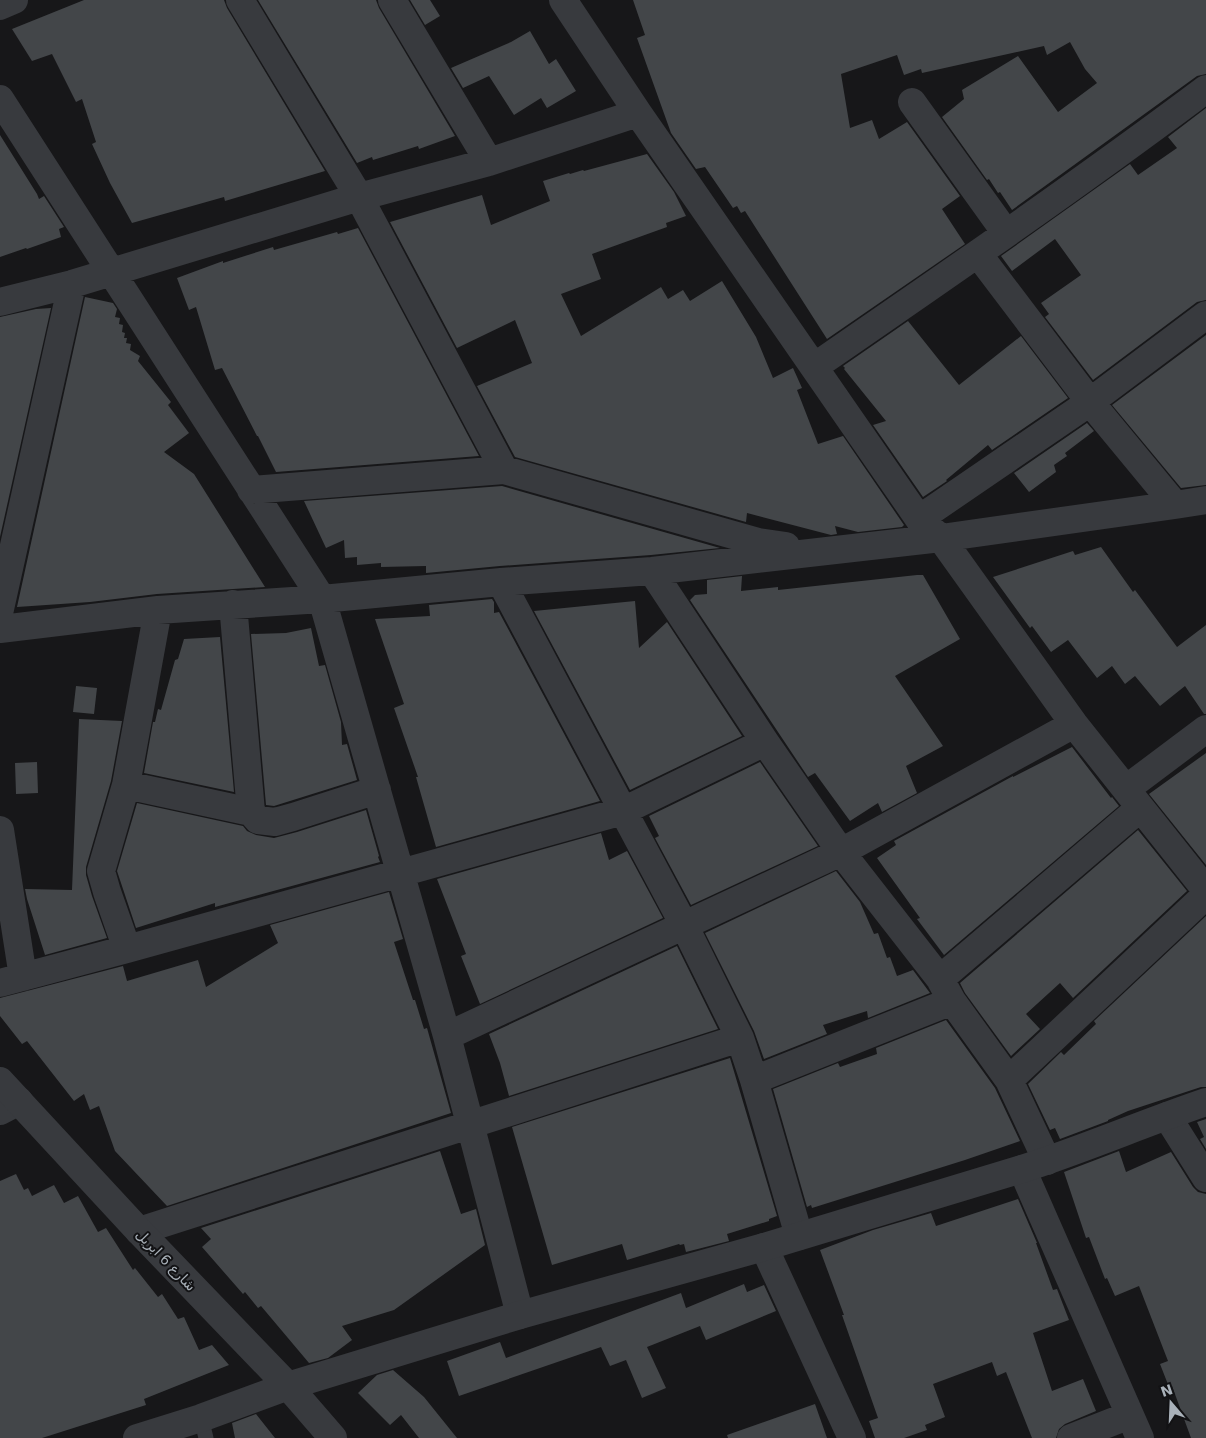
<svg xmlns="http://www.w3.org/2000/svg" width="1206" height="1438" viewBox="0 0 1206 1438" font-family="'DejaVu Sans',Vazirmatn,sans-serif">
<rect width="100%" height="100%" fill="#171719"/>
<!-- building -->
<path fill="#434649" d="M 84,0 L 224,0 L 227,8 L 325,171 L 225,201 L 224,197 L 132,223 L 110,183 L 92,144 L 96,142 L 82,99 L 76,102 L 52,54 L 32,61 L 12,29 Z
M 258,0 L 376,0 L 379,8 L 455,136 L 419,149 L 418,146 L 373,160 L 372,157 L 357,163 Z
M 410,0 L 430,0 L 440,16 L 425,25 Z
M 633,0 L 1206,0 L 1206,74 L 1197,76 L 1012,210 L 1000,192 L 998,193 L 989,179 L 987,180 L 942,117 L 964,99 L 962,90 L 1018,56 L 1058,112 L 1097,83 L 1085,69 L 1070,42 L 1047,55 L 1044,46 L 922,73 L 921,69 L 904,75 L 897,55 L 841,74 L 850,128 L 872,120 L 879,139 L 907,122 L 960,196 L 942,209 L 965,244 L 827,339 L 745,211 L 741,213 L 737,206 L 733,208 L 705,167 L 696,169 L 671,133 L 637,38 L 645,35 Z
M 530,31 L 549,64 L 556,59 L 576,91 L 547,108 L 541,98 L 514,115 L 489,76 L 463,88 L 451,68 L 511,42 Z
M 1206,108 L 1206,300 L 1197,302 L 1093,380 L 1045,317 L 1049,314 L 1041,303 L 1081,275 L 1055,239 L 1012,271 L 1001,256 L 1130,164 L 1138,175 L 1177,148 L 1168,137 Z
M 0,135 L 37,194 L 39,199 L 44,196 L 64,227 L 59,229 L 61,237 L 27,249 L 26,248 L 0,257 Z
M 647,154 L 674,192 L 686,216 L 666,223 L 667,227 L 592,254 L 601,279 L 561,294 L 581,336 L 661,287 L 668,299 L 683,290 L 690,301 L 722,281 L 756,337 L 773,378 L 793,368 L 802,388 L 797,390 L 818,444 L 843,436 L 904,525 L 902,527 L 858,532 L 835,526 L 837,534 L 831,535 L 747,513 L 746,522 L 515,457 L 477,386 L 532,363 L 515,320 L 457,348 L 390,222 L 482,195 L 491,225 L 550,201 L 543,181 L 569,173 L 570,174 L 583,170 L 584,171 Z
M 358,228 L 479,456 L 276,472 L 258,436 L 257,436 L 222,368 L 215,370 L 196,307 L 189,310 L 177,278 L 223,261 L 223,263 L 273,247 L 274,250 L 337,232 L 338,234 Z
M 85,297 L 113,303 L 117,309 L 115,317 L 120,318 L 119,324 L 123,325 L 122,332 L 125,333 L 124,338 L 127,338 L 126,343 L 131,344 L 130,350 L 140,356 L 138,361 L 171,402 L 168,405 L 189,433 L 164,452 L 194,474 L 265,587 L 157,594 L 90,602 L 17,607 Z
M 51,308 L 0,537 L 0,317 L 36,309 Z
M 908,321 L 959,385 L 1021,336 L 1068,398 L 992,450 L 988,445 L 946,480 L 947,481 L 923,497 L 873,425 L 886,421 L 844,369 L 845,368 L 843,366 Z
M 1206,335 L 1206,485 L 1181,488 L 1112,405 Z
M 1087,423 L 1094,431 L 1065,453 L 1067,456 L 1054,465 L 1056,472 L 1029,492 L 1014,473 Z
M 502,486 L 720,548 L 651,555 L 500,566 L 426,573 L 426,566 L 381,567 L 381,563 L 357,565 L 357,557 L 345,558 L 344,540 L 326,548 L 304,501 Z
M 1101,547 L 1133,592 L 1135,590 L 1177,647 L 1206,625 L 1206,714 L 1204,714 L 1185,686 L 1160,706 L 1135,676 L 1125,684 L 1112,666 L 1097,678 L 1068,640 L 1051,652 L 1032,626 L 1030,628 L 993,577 L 1073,551 L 1075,555 Z
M 917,575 L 923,575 L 960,639 L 895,676 L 943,746 L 906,766 L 917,793 L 882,812 L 878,803 L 850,821 L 815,773 L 808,777 L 690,600 L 695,595 L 707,594 L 707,580 L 742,576 L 741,591 L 778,587 L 778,590 Z
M 492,599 L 494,602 L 494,613 L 499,612 L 600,801 L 436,847 L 416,777 L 418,777 L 394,708 L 404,704 L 375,619 L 430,616 L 429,605 Z
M 635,601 L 639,648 L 667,622 L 742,736 L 630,790 L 534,611 Z
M 311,628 L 319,666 L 325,665 L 341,722 L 342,745 L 347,744 L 357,780 L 274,806 L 266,805 L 251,634 L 286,633 Z
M 220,637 L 234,792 L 144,773 L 153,722 L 155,722 L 158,709 L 161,710 L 175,660 L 178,659 L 184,639 Z
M 76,686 L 97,688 L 94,714 L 73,712 Z
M 79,719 L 122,721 L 111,781 L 86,867 L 86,875 L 92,896 L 107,938 L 45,955 L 27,899 L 25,889 L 72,890 Z
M 1072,747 L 1111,798 L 1112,797 L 1119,806 L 944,955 L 917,919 L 920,918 L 877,858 L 896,845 L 894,841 L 1013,776 L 1013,777 Z
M 1206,753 L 1206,865 L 1149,794 Z
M 37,762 L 38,793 L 16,794 L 15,763 Z
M 760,762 L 818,846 L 691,905 L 655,838 L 659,836 L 649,816 Z
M 137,803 L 243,826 L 247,831 L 256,835 L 274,838 L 297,832 L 366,810 L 379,856 L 378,857 L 380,862 L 215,907 L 215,903 L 136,928 L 117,871 Z
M 1138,830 L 1187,891 L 1073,998 L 1060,983 L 1026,1014 L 1040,1029 L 1011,1056 L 965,993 L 960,983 Z
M 601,833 L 609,860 L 627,851 L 663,918 L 480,1004 L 461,956 L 466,954 L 437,879 Z
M 836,871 L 860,902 L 874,934 L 878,933 L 887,958 L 890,957 L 897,976 L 913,970 L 930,993 L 868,1018 L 867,1011 L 823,1025 L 827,1034 L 764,1059 L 754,1031 L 705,933 Z
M 389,892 L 403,939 L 394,942 L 413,1000 L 415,1000 L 424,1029 L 427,1028 L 451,1113 L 167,1206 L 115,1151 L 99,1106 L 90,1110 L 84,1094 L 74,1101 L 27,1041 L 22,1044 L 0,1016 L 0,998 L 123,966 L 127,981 L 198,960 L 206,987 L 278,943 L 270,925 Z
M 1206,916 L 1206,1087 L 1201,1087 L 1128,1111 L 1108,1120 L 1108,1121 L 1060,1139 L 1055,1128 L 1050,1130 L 1028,1084 L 1061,1052 L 1064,1055 L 1096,1024 L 1094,1021 Z
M 677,946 L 718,1029 L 509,1096 L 500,1063 L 489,1034 Z
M 946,1020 L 995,1088 L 1020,1141 L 965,1160 L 812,1208 L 811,1205 L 807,1207 L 773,1089 L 838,1063 L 840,1067 L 877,1054 L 876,1048 Z
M 730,1058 L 777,1216 L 769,1219 L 769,1221 L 727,1234 L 729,1241 L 686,1252 L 684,1244 L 680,1245 L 679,1244 L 627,1260 L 622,1244 L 552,1265 L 512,1127 Z
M 1206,1119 L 1206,1149 L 1200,1139 L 1204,1137 L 1197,1122 Z
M 440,1151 L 461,1214 L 476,1209 L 485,1245 L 394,1310 L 342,1326 L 352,1340 L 328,1358 L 309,1363 L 261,1306 L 258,1308 L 245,1292 L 243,1294 L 202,1247 L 211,1239 L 201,1228 Z
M 1119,1151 L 1126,1172 L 1171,1152 L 1193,1187 L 1198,1192 L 1206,1194 L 1206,1438 L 1191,1438 L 1172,1386 L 1169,1387 L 1160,1364 L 1168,1361 L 1139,1286 L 1115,1296 L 1107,1278 L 1105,1279 L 1089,1237 L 1086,1238 L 1064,1172 Z
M 16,1174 L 24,1190 L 28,1188 L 32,1196 L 54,1185 L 64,1203 L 78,1196 L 98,1232 L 106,1228 L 133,1270 L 135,1268 L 158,1297 L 162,1294 L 178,1319 L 184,1317 L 199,1350 L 212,1345 L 229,1365 L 144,1399 L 146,1405 L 42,1438 L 0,1438 L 0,1181 Z
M 1018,1199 L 1037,1243 L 1036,1243 L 1053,1290 L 1057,1289 L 1069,1320 L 1033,1333 L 1052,1391 L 1083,1379 L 1096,1411 L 1065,1424 L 1059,1429 L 1056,1438 L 1032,1438 L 1006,1372 L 997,1376 L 992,1362 L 933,1384 L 945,1417 L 925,1425 L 927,1430 L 904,1438 L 875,1438 L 869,1421 L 878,1418 L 842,1315 L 844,1315 L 820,1250 L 873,1230 L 931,1213 L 936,1226 Z
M 744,1284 L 747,1292 L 764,1285 L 776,1311 L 706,1340 L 700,1326 L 647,1347 L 666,1388 L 642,1398 L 626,1360 L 610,1366 L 601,1347 L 459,1396 L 447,1361 L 500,1342 L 506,1358 L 681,1293 L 686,1308 Z
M 393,1370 L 424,1397 L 457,1438 L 419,1438 L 401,1415 L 390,1425 L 358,1393 L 377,1375 Z
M 815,1404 L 827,1438 L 728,1438 L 727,1435 Z
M 256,1414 L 275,1438 L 235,1438 L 232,1423 Z"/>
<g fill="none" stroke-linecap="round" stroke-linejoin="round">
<!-- service -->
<path stroke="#383a3e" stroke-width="15" d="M 201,1418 L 206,1438"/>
<!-- minor -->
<path stroke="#383a3e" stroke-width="28" d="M 240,0 L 359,197 L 504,470
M 392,0 L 489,162
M 563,0 L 638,113 L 919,519 L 941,538 L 1074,724 L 1206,890
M 0,6 L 14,0
M 0,99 L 322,599 L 447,1036 L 520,1315
M 912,102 L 1006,233
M 978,254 L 1090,402 L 1175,505
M 0,302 L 72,284 L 359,197 L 489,162 L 638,113
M 814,367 C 946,276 1078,185 1206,89
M 251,490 L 504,470 L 758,542 L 786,546
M 919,519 L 1090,402 L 1206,315
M 652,571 L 765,742 L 841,852 L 940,979 L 952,1001 L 1009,1080 L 1047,1161
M 501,582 L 684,925 L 740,1038 L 754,1080 L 799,1236
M 233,604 L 251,812
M 0,609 L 72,284
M 0,629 L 158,610 L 322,599 L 501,582 L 652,571 L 941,538 L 1175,505 L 1206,500
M 126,785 L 251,812 L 258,820 L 275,822 L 293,817 L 377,790
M 1126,789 L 1206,729
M 0,830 L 23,977
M 127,949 L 107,892 L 101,871 L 126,785 L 158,610
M 940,979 L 1140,808
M 0,983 L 127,949 L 623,811 L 765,742
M 447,1036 L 841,852 L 1074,724
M 754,1080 L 952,1001
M 1009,1080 L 1206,895
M 0,1111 L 19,1101
M 1167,1116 L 1206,1178
M 1022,1169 L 1140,1438
M 139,1231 L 740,1038
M 764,1247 L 852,1438
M 1071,1438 L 1130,1415"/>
<!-- tertiary -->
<path stroke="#383a3e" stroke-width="28" d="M 0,1081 L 139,1231 L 288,1386 L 333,1438
M 137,1438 L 201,1418 L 288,1386 L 520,1315 L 764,1247 L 1022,1169 C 1084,1149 1144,1123 1206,1102"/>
</g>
<g text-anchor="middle" stroke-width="4" stroke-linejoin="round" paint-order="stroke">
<!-- street labels -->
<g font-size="14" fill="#a9b1b9" stroke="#121214">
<text transform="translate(166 1260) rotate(46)" y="5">شارع 6 ابريل</text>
</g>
</g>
<!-- north arrow -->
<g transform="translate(1171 1403) rotate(341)" stroke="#121214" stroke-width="4" paint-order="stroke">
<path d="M0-4L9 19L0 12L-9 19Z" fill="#a9b1b9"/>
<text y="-8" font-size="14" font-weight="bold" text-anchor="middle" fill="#a9b1b9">N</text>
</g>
</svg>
